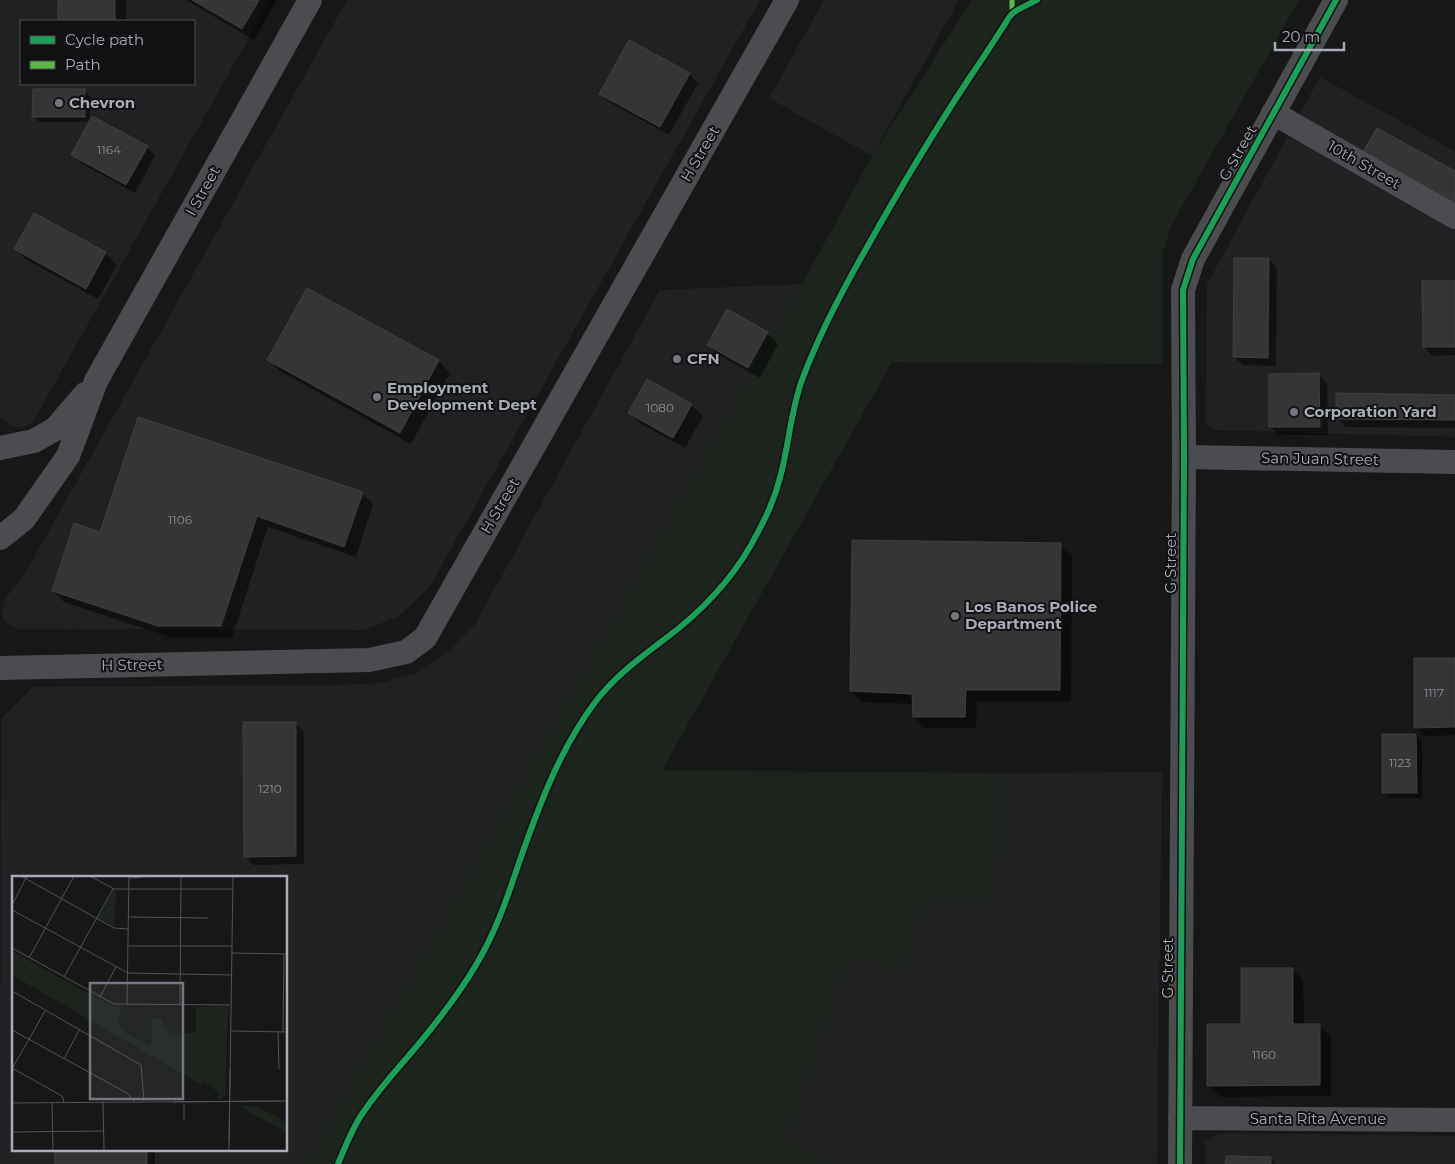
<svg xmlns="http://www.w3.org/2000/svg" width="1455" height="1164" viewBox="0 0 1455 1164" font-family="Montserrat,sans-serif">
<rect width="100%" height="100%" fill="#171717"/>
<!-- built -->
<path fill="#212123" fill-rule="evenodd" d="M 0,0 L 270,0 L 33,422 L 21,428 L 8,424 L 0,417 ZM 21,21 L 194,21 L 194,84 L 21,84 Z
M 347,0 L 760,0 L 430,586 L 398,617 L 363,630 L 18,629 L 3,620 L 2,609 L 5,599 L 27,570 Z
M 824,0 L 959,0 L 872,156 L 769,98 Z
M 1320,77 L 1455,151 L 1455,437 L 1214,430 L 1206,422 L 1207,284 Z
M 802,284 L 306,1164 L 0,1164 L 1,719 L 32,687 L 335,685 L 380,683 L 417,673 L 449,651 L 475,624 L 660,290 ZM 14,878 L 286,878 L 286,1150 L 14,1150 Z
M 1162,772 L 1157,1164 L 824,1164 L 824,1157 L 786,1144 L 848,956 L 903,972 L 923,902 L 998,902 L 1001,773 Z
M 1219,1133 L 1455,1136 L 1455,1164 L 1205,1164 L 1205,1142 Z"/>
<!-- green -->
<path fill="#1d241e" d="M 972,0 L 1299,0 L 1170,228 L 1162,256 L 1162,364 L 892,362 L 662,770 L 1001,773 L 998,902 L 923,902 L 903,972 L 848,956 L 786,1143 L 824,1157 L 824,1164 L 306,1164 L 802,284 L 872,156 Z"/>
<!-- shadow -->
<path fill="#0007" d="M 60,0 L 126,0 L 126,21 L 60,21 Z
M 186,0 L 277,0 L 254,40 Z
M 629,41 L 689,74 L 698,83 L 669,135 L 609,102 L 601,94 Z
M 84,90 L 90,96 L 90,122 L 39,122 L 33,116 Z
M 147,147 L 155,156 L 135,193 L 81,163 L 72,154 Z
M 15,249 L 105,253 L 117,265 L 98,299 L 27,260 Z
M 1269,259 L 1277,268 L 1276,366 L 1243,365 L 1234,357 Z
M 1455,282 L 1455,355 L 1432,356 L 1424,347 Z
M 308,289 L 439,361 L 450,373 L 411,444 L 280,371 L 269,360 Z
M 767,333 L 778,344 L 760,378 L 720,356 L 708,345 Z
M 1319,374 L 1327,383 L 1328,435 L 1279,435 L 1270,427 Z
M 1455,396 L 1455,428 L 1346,427 L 1337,418 Z
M 691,405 L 703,416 L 685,448 L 641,424 L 630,413 Z
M 362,493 L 373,504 L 356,557 L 268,527 L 232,637 L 170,637 L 64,602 L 53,591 L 101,534 Z
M 1060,545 L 1072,556 L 1071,701 L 977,701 L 976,728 L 925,728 L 914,717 L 914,704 L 862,702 L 851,691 Z
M 1455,659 L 1455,735 L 1424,736 L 1415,727 Z
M 295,723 L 304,732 L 304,864 L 253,865 L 245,856 Z
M 1416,735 L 1422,741 L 1422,798 L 1389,798 L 1384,792 Z
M 1292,969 L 1303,980 L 1304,1025 L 1320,1025 L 1331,1037 L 1331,1096 L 1220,1097 L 1208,1085 L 1242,1026 Z
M 56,1150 L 153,1150 L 155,1153 L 155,1164 L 56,1164 Z
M 1271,1158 L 1276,1164 L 1227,1164 Z"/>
<!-- building -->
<path fill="#353536" stroke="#3f4043" d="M 58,0 L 115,0 L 115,21 L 58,21 Z
M 192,0 L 259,0 L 242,29 Z
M 629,40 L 690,73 L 660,127 L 599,94 Z
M 33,89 L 85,89 L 85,117 L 32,117 Z
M 92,116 L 148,146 L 126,185 L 71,155 Z
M 1377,128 L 1455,171 L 1455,203 L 1363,152 Z
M 34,213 L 106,252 L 86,289 L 14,249 Z
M 1234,258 L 1269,258 L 1268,358 L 1233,357 Z
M 1422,281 L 1455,281 L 1455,347 L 1423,347 Z
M 307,288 L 439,360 L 400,433 L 267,360 Z
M 727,309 L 768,332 L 748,368 L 707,345 Z
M 1319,373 L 1320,427 L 1269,427 L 1269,374 Z
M 647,379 L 692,404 L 673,438 L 628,413 Z
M 1336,393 L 1455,395 L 1455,420 L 1336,419 Z
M 138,417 L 363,492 L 344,547 L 257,516 L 221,626 L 158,626 L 52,591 L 74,523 L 100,532 Z
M 852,540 L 1061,543 L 1060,690 L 966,690 L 965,717 L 913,717 L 912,694 L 850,691 Z
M 1414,658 L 1455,658 L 1455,727 L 1414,728 Z
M 243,722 L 296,722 L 296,856 L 244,857 Z
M 1382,734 L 1416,734 L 1417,793 L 1382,793 Z
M 1241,968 L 1293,968 L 1293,1024 L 1320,1024 L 1320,1085 L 1207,1086 L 1207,1024 L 1241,1024 Z
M 55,1150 L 147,1150 L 147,1164 L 55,1164 Z
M 1226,1156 L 1271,1157 L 1271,1164 L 1225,1164 Z"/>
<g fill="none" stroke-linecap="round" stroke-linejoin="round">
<!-- minor -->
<path stroke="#4b4c50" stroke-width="24" d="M 1273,113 L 1455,217
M 0,448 L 34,441 L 55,429 L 85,394
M 1184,457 L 1455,462
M 0,538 L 24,519 L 68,456 L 96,381 L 310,0
M 0,668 L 369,660 L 406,652 L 425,638 L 787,0
M 1180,1118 L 1455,1120
M 1180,1164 L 1184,457 L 1183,290 L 1193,259 L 1336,0"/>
<!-- quiet -->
<path stroke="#58b947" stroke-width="5" stroke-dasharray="10 5" stroke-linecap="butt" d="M 1012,0 L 1012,13"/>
<defs>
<path id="cycleway" d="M 338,1164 C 345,1147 352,1129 362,1114 C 375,1095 390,1077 405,1060 C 431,1030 456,999 476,965 C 497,930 508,895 521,857 C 540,803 561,747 596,701 C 619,671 650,651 679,628 C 712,601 739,570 758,532 C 768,514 776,495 781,474 C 789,443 791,410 802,380 C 819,334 842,291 866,249 C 899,190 933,133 970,77 C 981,61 991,46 1001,30 C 1005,25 1008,17 1013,13 C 1019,8 1030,4 1037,0
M 1180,1164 L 1184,457 L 1183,290 L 1193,259 L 1336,0"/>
</defs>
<!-- cycleway casing -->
<use href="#cycleway" stroke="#111113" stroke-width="9"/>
<!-- cycleway -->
<use href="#cycleway" stroke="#1a9f57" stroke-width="6"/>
</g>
<!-- markers -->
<g fill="#757880" stroke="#111113" stroke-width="2">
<circle cx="59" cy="103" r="5"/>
<circle cx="677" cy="359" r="5"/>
<circle cx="377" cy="397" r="5"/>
<circle cx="1294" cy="412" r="5"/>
<circle cx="955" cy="616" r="5"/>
</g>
<g text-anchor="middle" stroke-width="4" stroke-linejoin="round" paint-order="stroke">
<!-- number labels -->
<g font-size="12" fill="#8b8f98">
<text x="109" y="154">1164</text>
<text x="660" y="412">1080</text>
<text x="180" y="524">1106</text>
<text x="1434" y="697">1117</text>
<text x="1400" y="767">1123</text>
<text x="270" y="793">1210</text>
<text x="1264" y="1059">1160</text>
</g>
<!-- poi labels -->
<g font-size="15" font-weight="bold" fill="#a8adb8" stroke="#111113" text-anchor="start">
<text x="69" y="108">Chevron</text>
<text x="687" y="364">CFN</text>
<text x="387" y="393">Employment<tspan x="387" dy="17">Development Dept</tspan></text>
<text x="1304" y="417">Corporation Yard</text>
<text x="965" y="612">Los Banos Police<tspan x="965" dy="17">Department</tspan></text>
</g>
<!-- street labels -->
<g font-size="15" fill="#a8adb8" stroke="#111113">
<text transform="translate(1238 153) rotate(-61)" y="5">G Street</text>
<text transform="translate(700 154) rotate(-60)" y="5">H Street</text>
<text transform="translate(1364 165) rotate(30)" y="5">10th Street</text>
<text transform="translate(203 191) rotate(-61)" y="5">I Street</text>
<text transform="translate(1320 459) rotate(1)" y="5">San Juan Street</text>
<text transform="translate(500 506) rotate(-60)" y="5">H Street</text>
<text transform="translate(1171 563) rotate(-90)" y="5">G Street</text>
<text transform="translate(132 665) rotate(-1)" y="5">H Street</text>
<text transform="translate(1168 968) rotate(-90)" y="5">G Street</text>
<text x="1318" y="1124">Santa Rita Avenue</text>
</g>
</g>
<!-- overview -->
<g transform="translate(12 876)">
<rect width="275" height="275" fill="#171717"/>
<path d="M 102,14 L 104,14 L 103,51 L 86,42 ZM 0,75 L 97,129 L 108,130 L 107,152 L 139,170 L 140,143 L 150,143 L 151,149 L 156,151 L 155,155 L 170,160 L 171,157 L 184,157 L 184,131 L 216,130 L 213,220 L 206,223 L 206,216 L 192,206 L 190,209 L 0,99 ZM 227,230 L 245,230 L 275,247 L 275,257 Z" fill="#1d241e"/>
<path fill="none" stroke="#515357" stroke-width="1" d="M 9,0 L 102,52 L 116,53M 78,0 L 102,13 L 221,13M 118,2 L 139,0M 0,29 L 15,0M 0,34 L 116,97 L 220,99M 117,41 L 196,42M 117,70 L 220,70M 0,72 L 102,128 L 218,129M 220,77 L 275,78M 17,82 L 62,0M 52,101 L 101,13M 0,115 L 129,189 L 132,225M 88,121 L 104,91M 115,128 L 117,0M 168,129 L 169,0M 0,154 L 115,217 L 123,226M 219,155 L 275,156M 266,156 L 267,193M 271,156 L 272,78M 52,183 L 67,154M 0,192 L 50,220 L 52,226M 0,193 L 33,135M 91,226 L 92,275M 162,226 L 275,225M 0,227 L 267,225M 40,227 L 41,275M 172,244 L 172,228M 0,256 L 91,255M 217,266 L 218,193M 217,275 L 221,0"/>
<path fill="#757880" fill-opacity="0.15" stroke="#757880" stroke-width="2.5" d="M 78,107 L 171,107 L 171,223 L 78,223 Z"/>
<rect width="275" height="275" fill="none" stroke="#a8adb8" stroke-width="2.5"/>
</g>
<!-- legend -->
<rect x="20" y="20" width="175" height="65" fill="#111113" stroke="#4d4f55"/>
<rect x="30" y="36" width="25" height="8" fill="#1a9f57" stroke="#4d4f55"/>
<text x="65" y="45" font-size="15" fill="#a8adb8">Cycle path</text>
<rect x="30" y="61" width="25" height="8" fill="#58b947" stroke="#4d4f55"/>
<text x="65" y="70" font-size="15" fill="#a8adb8">Path</text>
<!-- scale -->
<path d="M1275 42v8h69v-8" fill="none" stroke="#a8adb8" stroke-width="2.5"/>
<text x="1282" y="42" font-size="15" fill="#a8adb8" stroke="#111113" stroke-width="4" paint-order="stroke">20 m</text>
</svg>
